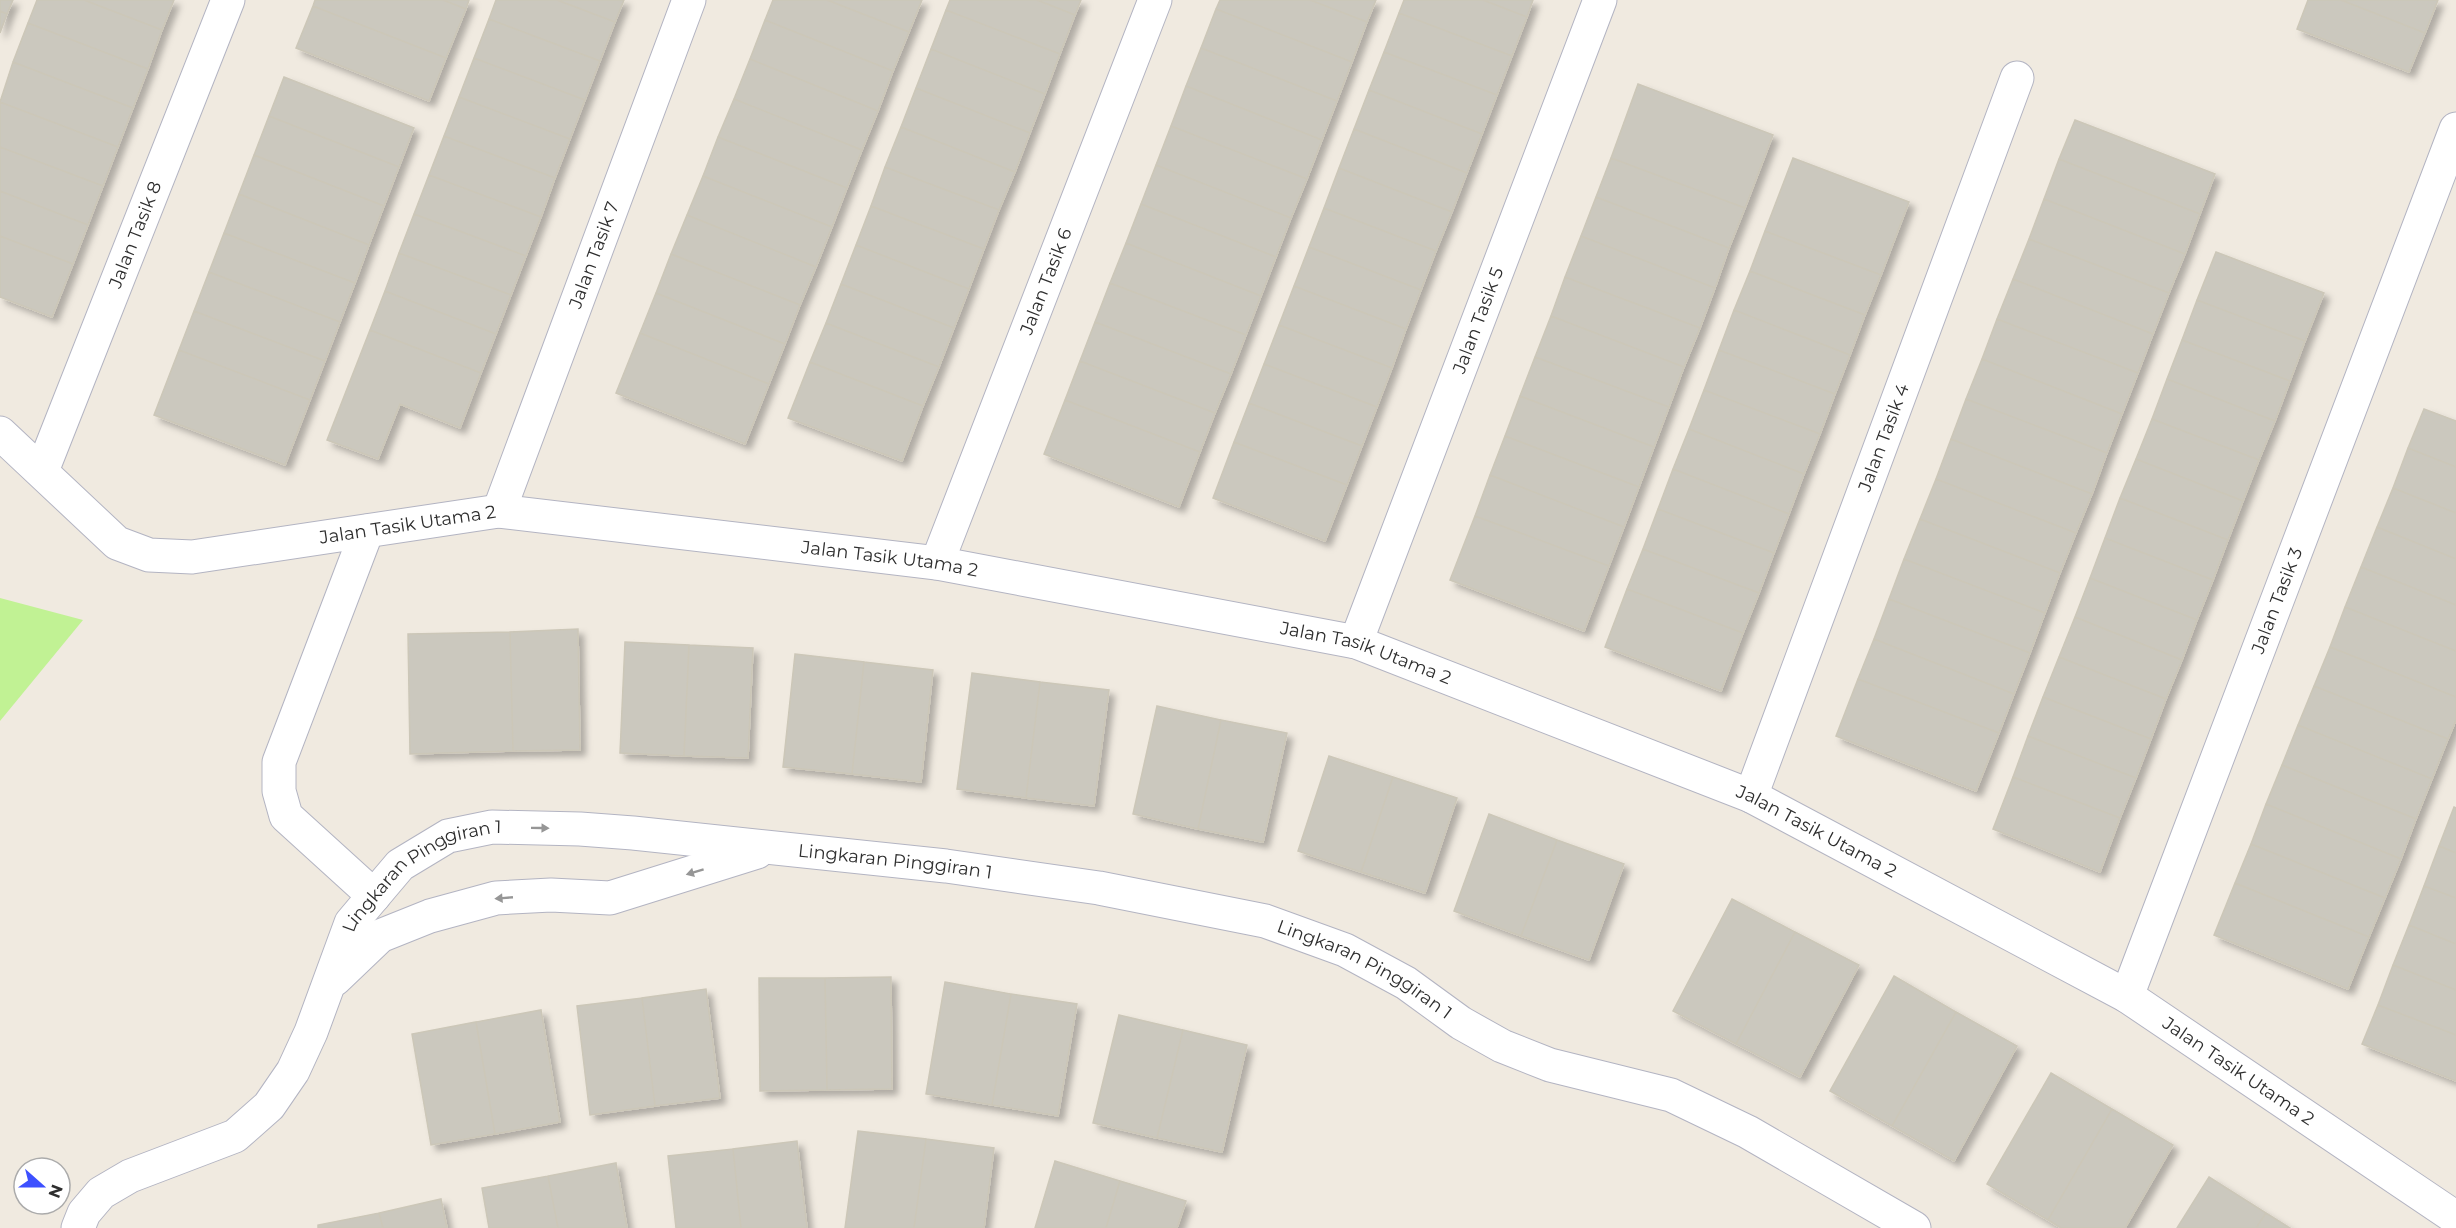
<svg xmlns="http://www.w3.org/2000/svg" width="2456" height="1228" viewBox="0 0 2456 1228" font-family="Montserrat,sans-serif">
<defs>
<filter id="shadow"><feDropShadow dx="5.5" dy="5.5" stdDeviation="3" flood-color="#0004"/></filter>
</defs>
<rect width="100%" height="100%" fill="#f0eae0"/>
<!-- pitch -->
<path fill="#c1f294" d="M 0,598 L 83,620 L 0,721 Z"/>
<!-- building -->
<path fill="#cbc8be" stroke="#ccc7b8" stroke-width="1.5" filter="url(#shadow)" d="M 0,0 L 13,0 L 7,14 L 0,11 Z
M 37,0 L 84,0 L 162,30 L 148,69 L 28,23 Z
M 84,0 L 174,0 L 162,30 Z
M 315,0 L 443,0 L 466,9 L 446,58 L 313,6 Z
M 443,0 L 469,0 L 466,9 Z
M 496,0 L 557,0 L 615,22 L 600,61 L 489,19 Z
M 557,0 L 624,0 L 615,22 Z
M 773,0 L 827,0 L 909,32 L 893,71 L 765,20 Z
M 827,0 L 922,0 L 909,32 Z
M 950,0 L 1037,0 L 1075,15 L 1060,54 L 946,10 Z
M 1037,0 L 1081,0 L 1075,15 Z
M 1220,0 L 1310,0 L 1367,22 L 1352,62 L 1216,9 Z
M 1310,0 L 1376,0 L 1367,22 Z
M 1404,0 L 1483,0 L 1527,17 L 1512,56 L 1399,13 Z
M 1483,0 L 1533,0 L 1527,17 Z
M 2308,0 L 2341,0 L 2425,33 L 2409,72 L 2297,29 Z
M 2341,0 L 2438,0 L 2425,33 Z
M 313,6 L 446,58 L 429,101 L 296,48 Z
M 1216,9 L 1352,62 L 1337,101 L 1201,48 Z
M 946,10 L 1060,54 L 1045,94 L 931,49 Z
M 0,11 L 7,14 L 0,33 Z
M 1399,13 L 1512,56 L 1497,95 L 1384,52 Z
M 489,19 L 600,61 L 585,100 L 474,58 Z
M 765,20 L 893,71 L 878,111 L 750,59 Z
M 28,23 L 148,69 L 133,108 L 13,62 Z
M 1201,48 L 1337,101 L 1322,140 L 1186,86 Z
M 931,49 L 1045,94 L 1030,133 L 916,88 Z
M 1384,52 L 1497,95 L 1482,134 L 1369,90 Z
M 474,58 L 585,100 L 570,139 L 459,97 Z
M 750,59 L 878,111 L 862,150 L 734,99 Z
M 13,62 L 133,108 L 118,147 L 0,102 Z
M 284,77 L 414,128 L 399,167 L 269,116 Z
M 1638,84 L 1773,135 L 1745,208 L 1611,158 Z
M 1186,86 L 1322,140 L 1307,179 L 1171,126 Z
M 916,88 L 1030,133 L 1015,172 L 901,127 Z
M 1369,90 L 1482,134 L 1467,173 L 1354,129 Z
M 459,97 L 570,139 L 555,178 L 444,136 Z
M 734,99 L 862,150 L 847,188 L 718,137 Z
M 0,102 L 118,147 L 103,186 L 0,147 Z
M 269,116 L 399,167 L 384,206 L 254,155 Z
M 2075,120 L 2215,174 L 2200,214 L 2059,159 Z
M 1171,126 L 1307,179 L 1291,218 L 1156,165 Z
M 901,127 L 1015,172 L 999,210 L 885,167 Z
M 1354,129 L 1467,173 L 1452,212 L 1339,168 Z
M 444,136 L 555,178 L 541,217 L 429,175 Z
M 718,137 L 847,188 L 832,227 L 703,176 Z
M 0,147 L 103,186 L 88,225 L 0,191 Z
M 254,155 L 384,206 L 369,245 L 239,194 Z
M 1611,158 L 1745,208 L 1729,248 L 1596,197 Z
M 1793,158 L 1909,202 L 1881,275 L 1765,231 Z
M 2059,159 L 2200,214 L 2185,254 L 2044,199 Z
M 1156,165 L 1291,218 L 1276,257 L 1141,204 Z
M 885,167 L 999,210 L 984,249 L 871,206 Z
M 1339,168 L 1452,212 L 1436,251 L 1324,208 Z
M 429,175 L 541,217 L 526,256 L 414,214 Z
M 703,176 L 832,227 L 816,267 L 687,215 Z
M 0,191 L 88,225 L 73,264 L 0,236 Z
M 239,194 L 369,245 L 355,283 L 224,233 Z
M 1596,197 L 1729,248 L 1715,288 L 1581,236 Z
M 2044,199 L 2185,254 L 2169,293 L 2029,239 Z
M 1141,204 L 1276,257 L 1261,296 L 1126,243 Z
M 871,206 L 984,249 L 969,289 L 856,245 Z
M 1324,208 L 1436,251 L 1421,290 L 1309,247 Z
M 414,214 L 526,256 L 511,295 L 399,253 Z
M 687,215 L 816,267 L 800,305 L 671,254 Z
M 1765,231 L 1881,275 L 1865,315 L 1750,271 Z
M 224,233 L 355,283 L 340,322 L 209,272 Z
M 0,236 L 73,264 L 52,317 L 0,297 Z
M 1581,236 L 1715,288 L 1700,328 L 1565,277 Z
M 2029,239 L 2169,293 L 2153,334 L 2013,279 Z
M 1126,243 L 1261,296 L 1246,335 L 1110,283 Z
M 856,245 L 969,289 L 954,328 L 841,284 Z
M 1309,247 L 1421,290 L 1406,329 L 1294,286 Z
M 2216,252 L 2324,293 L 2305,341 L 2197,300 Z
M 399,253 L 511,295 L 496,334 L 385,291 Z
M 671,254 L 800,305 L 785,344 L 656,293 Z
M 1750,271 L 1865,315 L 1850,355 L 1734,310 Z
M 209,272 L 340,322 L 325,361 L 194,311 Z
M 1565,277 L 1700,328 L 1684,367 L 1551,316 Z
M 2013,279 L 2153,334 L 2138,373 L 1997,319 Z
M 1110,283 L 1246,335 L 1231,374 L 1095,322 Z
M 841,284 L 954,328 L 939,367 L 826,323 Z
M 1294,286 L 1406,329 L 1392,368 L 1279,325 Z
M 385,291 L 496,334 L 481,373 L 370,330 Z
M 656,293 L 785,344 L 769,384 L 640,333 Z
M 2197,300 L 2305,341 L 2290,381 L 2182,340 Z
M 1734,310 L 1850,355 L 1835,394 L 1719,350 Z
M 194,311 L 325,361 L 310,400 L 179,350 Z
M 1551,316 L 1684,367 L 1669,407 L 1535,357 Z
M 1997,319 L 2138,373 L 2122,414 L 1982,359 Z
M 1095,322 L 1231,374 L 1215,413 L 1080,361 Z
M 826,323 L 939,367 L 923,406 L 810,362 Z
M 1279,325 L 1392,368 L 1377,407 L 1264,364 Z
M 370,330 L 481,373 L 460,428 L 400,404 L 378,459 L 327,440 Z
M 640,333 L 769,384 L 745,444 L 616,393 Z
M 2182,340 L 2290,381 L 2275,421 L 2167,379 Z
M 179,350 L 310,400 L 285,465 L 154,415 Z
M 1719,350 L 1835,394 L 1820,434 L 1704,390 Z
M 1535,357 L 1669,407 L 1654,447 L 1520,396 Z
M 1982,359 L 2122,414 L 2107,453 L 1966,399 Z
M 1080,361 L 1215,413 L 1200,452 L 1065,400 Z
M 810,362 L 923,406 L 902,461 L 788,418 Z
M 1264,364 L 1377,407 L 1362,446 L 1249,403 Z
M 2167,379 L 2275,421 L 2259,460 L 2152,419 Z
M 1704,390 L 1820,434 L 1804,474 L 1689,429 Z
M 1520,396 L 1654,447 L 1639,487 L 1505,436 Z
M 1966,399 L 2107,453 L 2092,494 L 1951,439 Z
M 1065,400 L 1200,452 L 1179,507 L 1044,454 Z
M 1249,403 L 1362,446 L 1347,485 L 1234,442 Z
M 2424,409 L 2456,421 L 2456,467 L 2408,448 Z
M 2152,419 L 2259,460 L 2243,501 L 2136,459 Z
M 1689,429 L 1804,474 L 1789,514 L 1673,469 Z
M 1505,436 L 1639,487 L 1624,527 L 1490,475 Z
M 1951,439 L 2092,494 L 2076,533 L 1936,479 Z
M 1234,442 L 1347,485 L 1325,541 L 1213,498 Z
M 2408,448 L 2456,467 L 2456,513 L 2393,488 Z
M 2136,459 L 2243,501 L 2228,540 L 2120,498 Z
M 1673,469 L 1789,514 L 1774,553 L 1658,509 Z
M 1490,475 L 1624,527 L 1609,566 L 1475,516 Z
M 1936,479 L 2076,533 L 2060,573 L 1920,519 Z
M 2393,488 L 2456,513 L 2456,559 L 2377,527 Z
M 2120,498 L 2228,540 L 2213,580 L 2105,538 Z
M 1658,509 L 1774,553 L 1759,593 L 1643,549 Z
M 1475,516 L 1609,566 L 1584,631 L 1450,580 Z
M 1920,519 L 2060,573 L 2045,613 L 1904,559 Z
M 2377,527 L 2456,559 L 2456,605 L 2361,567 Z
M 2105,538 L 2213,580 L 2197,620 L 2090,578 Z
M 1643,549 L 1759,593 L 1743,633 L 1627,589 Z
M 1904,559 L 2045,613 L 2030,653 L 1889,599 Z
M 2361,567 L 2456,605 L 2456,651 L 2345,607 Z
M 2090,578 L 2197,620 L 2182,660 L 2075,617 Z
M 1627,589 L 1743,633 L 1721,691 L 1605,647 Z
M 1889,599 L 2030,653 L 2014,694 L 1874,639 Z
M 2345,607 L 2456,651 L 2456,697 L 2330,647 Z
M 2075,617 L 2182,660 L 2166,699 L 2059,657 Z
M 578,629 L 580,750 L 513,751 L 510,632 Z
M 510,632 L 513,751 L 410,754 L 408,634 Z
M 1874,639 L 2014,694 L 1999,733 L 1858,679 Z
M 625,642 L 689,645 L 684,756 L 620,753 Z
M 689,645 L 753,648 L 748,758 L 684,756 Z
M 2330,647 L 2456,697 L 2456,720 L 2448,739 L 2314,686 Z
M 795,654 L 864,662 L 852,774 L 783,767 Z
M 2059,657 L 2166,699 L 2151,739 L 2043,697 Z
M 864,662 L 933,670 L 921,782 L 852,774 Z
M 972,673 L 1040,682 L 1026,798 L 957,789 Z
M 1858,679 L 1999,733 L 1976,791 L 1836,736 Z
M 1040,682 L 1109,690 L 1094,806 L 1026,798 Z
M 2314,686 L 2448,739 L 2432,779 L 2298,725 Z
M 2043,697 L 2151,739 L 2136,778 L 2028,736 Z
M 1157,706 L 1221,720 L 1198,829 L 1133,814 Z
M 1221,720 L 1287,733 L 1263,842 L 1198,829 Z
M 2298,725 L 2432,779 L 2416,819 L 2282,765 Z
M 2028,736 L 2136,778 L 2120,818 L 2013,777 Z
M 1329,756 L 1393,777 L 1361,872 L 1298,851 Z
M 2282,765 L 2416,819 L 2401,859 L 2266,804 Z
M 1393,777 L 1457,798 L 1425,893 L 1361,872 Z
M 2013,777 L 2120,818 L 2100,872 L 1993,829 Z
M 2266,804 L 2401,859 L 2385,898 L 2251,844 Z
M 2454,807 L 2456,808 L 2456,853 L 2439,846 Z
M 1489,814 L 1557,840 L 1521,936 L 1454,911 Z
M 1557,840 L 1624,864 L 1589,960 L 1521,936 Z
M 2251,844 L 2385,898 L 2369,937 L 2235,883 Z
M 2439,846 L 2456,853 L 2456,898 L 2424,886 Z
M 2235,883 L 2369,937 L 2348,989 L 2214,935 Z
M 2424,886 L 2456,898 L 2456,944 L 2409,925 Z
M 1732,899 L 1795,932 L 1736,1044 L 1673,1011 Z
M 2409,925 L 2456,944 L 2456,990 L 2393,965 Z
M 1795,932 L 1859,965 L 1800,1077 L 1736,1044 Z
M 2393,965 L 2456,990 L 2456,1035 L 2378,1005 Z
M 1894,976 L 1956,1012 L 1892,1126 L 1830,1091 Z
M 891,977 L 892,1089 L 827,1090 L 825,978 Z
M 759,978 L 825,978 L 827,1090 L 760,1091 Z
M 945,982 L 1011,994 L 992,1105 L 926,1094 Z
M 706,989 L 720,1098 L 655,1106 L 642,998 Z
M 1011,994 L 1077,1004 L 1058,1116 L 992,1105 Z
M 642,998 L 655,1106 L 590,1115 L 577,1006 Z
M 2378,1005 L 2456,1035 L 2456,1081 L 2362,1044 Z
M 541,1010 L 560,1122 L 495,1134 L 476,1022 Z
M 1956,1012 L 2017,1046 L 1954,1161 L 1892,1126 Z
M 1119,1015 L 1183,1030 L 1157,1138 L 1093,1123 Z
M 476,1022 L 495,1134 L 431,1145 L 412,1034 Z
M 1183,1030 L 1247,1045 L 1222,1152 L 1157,1138 Z
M 2051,1073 L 2112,1109 L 2048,1220 L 1987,1184 Z
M 2112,1109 L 2173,1145 L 2125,1228 L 2061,1228 L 2048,1220 Z
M 858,1131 L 926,1139 L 914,1228 L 845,1228 Z
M 926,1139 L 994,1148 L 984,1228 L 914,1228 Z
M 797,1141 L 807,1228 L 741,1228 L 733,1149 Z
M 733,1149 L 741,1228 L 676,1228 L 668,1156 Z
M 1055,1161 L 1120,1181 L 1106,1228 L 1035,1228 Z
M 616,1163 L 627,1228 L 558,1228 L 548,1176 Z
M 548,1176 L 558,1228 L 489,1228 L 482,1188 Z
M 2209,1177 L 2266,1213 L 2256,1228 L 2177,1228 Z
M 1120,1181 L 1186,1201 L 1177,1228 L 1106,1228 Z
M 441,1199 L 447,1228 L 383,1228 L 379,1213 Z
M 379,1213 L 383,1228 L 318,1228 L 318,1225 Z
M 2266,1213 L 2290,1228 L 2256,1228 Z"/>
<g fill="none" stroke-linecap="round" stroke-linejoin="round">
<defs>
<g id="minor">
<path id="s1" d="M 0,433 L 117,543 L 149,555 L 192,557 L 499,511 L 937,563 L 1356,642 L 1751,796 L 2127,996 L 2456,1218"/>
<path id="s2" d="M 42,471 L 228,0"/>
<path id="s3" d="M 499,511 L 689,0"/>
<path d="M 367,531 L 279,762 L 279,791 L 286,816 L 374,896"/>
<path id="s4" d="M 937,563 L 1155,0"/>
<path id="s5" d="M 1356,642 L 1600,0"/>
<path id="s6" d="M 1751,796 L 2017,78"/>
<path d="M 335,979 L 380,936 L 430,916 L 496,898 L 551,895 L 610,898 L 757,852"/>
<path id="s7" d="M 2127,996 L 2456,129"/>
<path id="s8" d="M 78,1228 L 84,1213 L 101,1193 L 130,1176 L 235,1136 L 269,1106 L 293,1071 L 311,1032 L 351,923 L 400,865 L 448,836 L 492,827 L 580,829 L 633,833 L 946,866 L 1099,888 L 1265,921 L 1345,950 L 1406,983 L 1461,1023 L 1502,1046 L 1550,1065 L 1671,1095 L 1748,1132 L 1914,1228"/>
</g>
</defs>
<!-- minor casing -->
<use href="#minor" stroke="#b3b4c2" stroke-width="35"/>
<!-- minor -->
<use href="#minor" stroke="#fff" stroke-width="33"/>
</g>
<!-- one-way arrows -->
<defs><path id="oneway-solid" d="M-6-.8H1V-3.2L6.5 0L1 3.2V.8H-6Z" transform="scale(1.5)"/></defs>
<g fill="#969696">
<use href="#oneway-solid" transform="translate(540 828) rotate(1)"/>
<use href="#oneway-solid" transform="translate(695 872) rotate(163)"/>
<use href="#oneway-solid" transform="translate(504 898) rotate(175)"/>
</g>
<g text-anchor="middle" stroke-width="5" stroke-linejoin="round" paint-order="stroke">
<!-- street labels -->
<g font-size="18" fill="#2e2e2e" stroke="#fff">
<text dy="6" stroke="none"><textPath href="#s2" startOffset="254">Jalan Tasik 8</textPath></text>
<text dy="6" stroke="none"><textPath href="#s3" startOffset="273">Jalan Tasik 7</textPath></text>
<text dy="6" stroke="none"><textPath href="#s4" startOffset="302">Jalan Tasik 6</textPath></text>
<text dy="6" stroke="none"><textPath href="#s5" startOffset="344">Jalan Tasik 5</textPath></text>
<text dy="6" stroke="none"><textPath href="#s6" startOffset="382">Jalan Tasik 4</textPath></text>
<text dy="6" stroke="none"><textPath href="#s1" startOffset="456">Jalan Tasik Utama 2</textPath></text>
<text dy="6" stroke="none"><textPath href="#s1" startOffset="942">Jalan Tasik Utama 2</textPath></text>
<text dy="6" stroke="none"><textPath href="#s7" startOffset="423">Jalan Tasik 3</textPath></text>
<text dy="6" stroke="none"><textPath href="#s1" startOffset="1428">Jalan Tasik Utama 2</textPath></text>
<text dy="6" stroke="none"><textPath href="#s1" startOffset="1914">Jalan Tasik Utama 2</textPath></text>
<text dy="6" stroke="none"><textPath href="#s8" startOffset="1017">Lingkaran Pinggiran 1</textPath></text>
<text dy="6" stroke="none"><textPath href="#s8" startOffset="524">Lingkaran Pinggiran 1</textPath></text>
<text dy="6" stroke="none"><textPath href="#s8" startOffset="1503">Lingkaran Pinggiran 1</textPath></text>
<text dy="6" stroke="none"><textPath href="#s1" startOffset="2400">Jalan Tasik Utama 2</textPath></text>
</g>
</g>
<!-- north arrow -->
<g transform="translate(42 1186) rotate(111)"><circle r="28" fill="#ffffff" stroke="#ababab" stroke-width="1.5"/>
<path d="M0-4.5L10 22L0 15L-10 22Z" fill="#3d50ff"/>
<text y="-9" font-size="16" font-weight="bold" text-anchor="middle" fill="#2e2e2e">N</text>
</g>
</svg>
